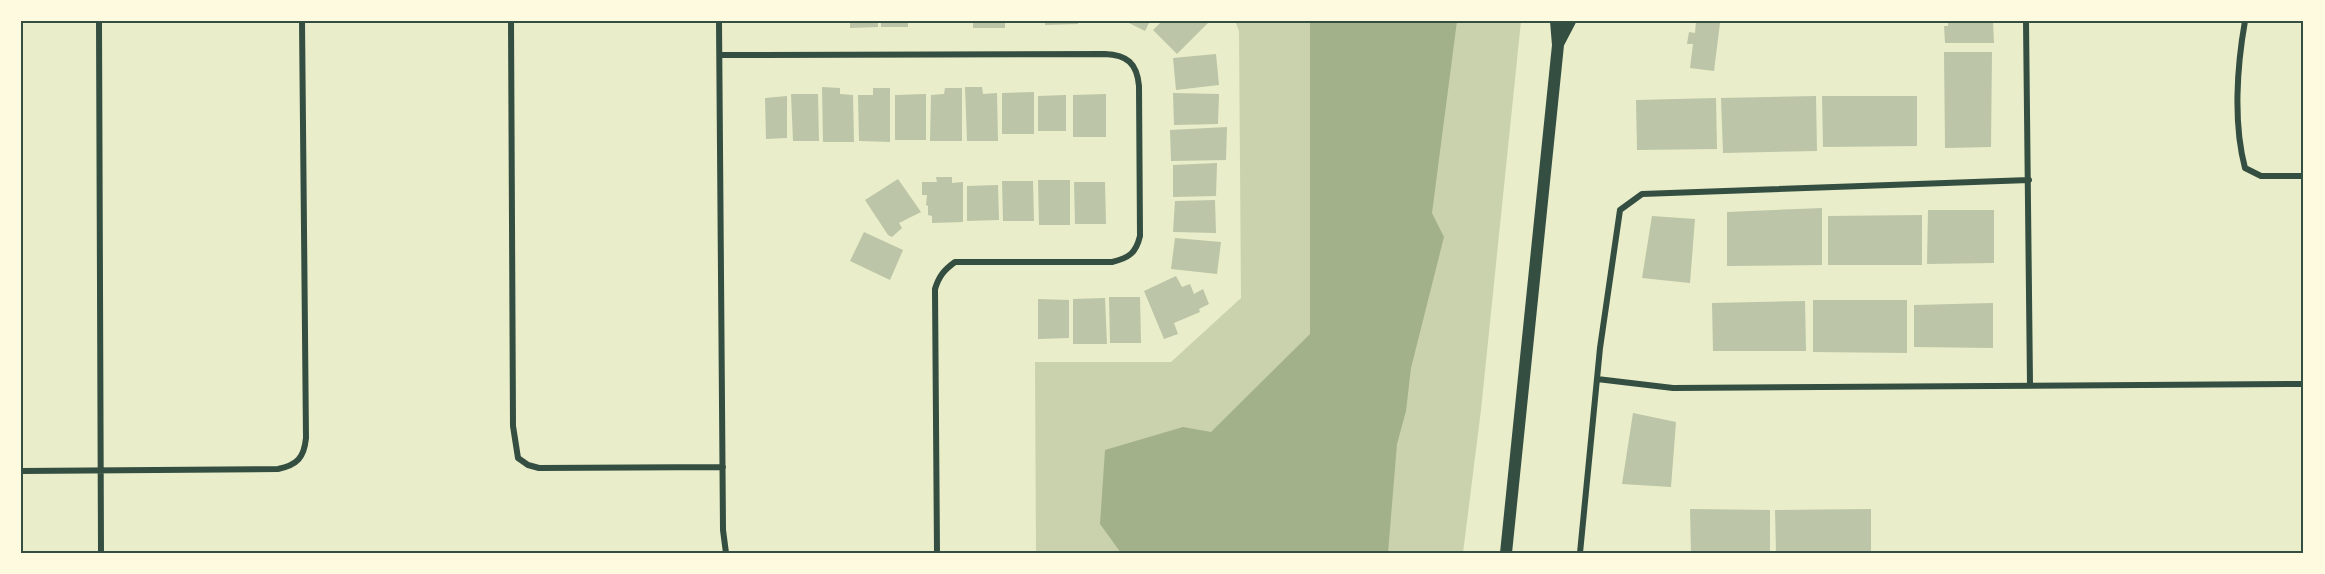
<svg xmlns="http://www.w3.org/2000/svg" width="2325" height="574" viewBox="0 0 2325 574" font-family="'Fira Sans',sans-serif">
<rect width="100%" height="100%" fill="#e9edc9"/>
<!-- green -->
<path fill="#cad2ad" d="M 1235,21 L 1521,21 L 1481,410 L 1463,553 L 1036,553 L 1035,362 L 1171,362 L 1241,298 L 1239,31 Z"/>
<!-- water -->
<path fill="#a3b18a" d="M 1310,21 L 1457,21 L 1432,213 L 1444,237 L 1411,368 L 1406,411 L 1397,444 L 1388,553 L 1121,553 L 1100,524 L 1105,450 L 1183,427 L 1211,432 L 1310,334 Z"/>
<!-- building -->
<path fill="#bcc5a7" d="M 821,21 L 847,21 L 847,23 L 821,23 Z
M 850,21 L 878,21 L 878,27 L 850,28 Z
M 881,21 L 908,21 L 908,27 L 881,27 Z
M 973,21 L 1005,21 L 1005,28 L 973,28 Z
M 1045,21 L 1078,21 L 1078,24 L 1045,25 Z
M 1125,21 L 1150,21 L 1145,31 Z
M 1162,21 L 1210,21 L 1177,54 L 1153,30 Z
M 1696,21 L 1720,23 L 1714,71 L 1690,68 L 1693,44 L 1687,44 L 1689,32 L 1695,33 Z
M 1948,21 L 1993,21 L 1994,43 L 1945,43 L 1944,26 L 1948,26 Z
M 1944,52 L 1992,52 L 1991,147 L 1945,148 Z
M 1216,54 L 1219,85 L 1176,90 L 1173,58 Z
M 822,87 L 840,88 L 840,94 L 853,95 L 854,142 L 823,142 Z
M 965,87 L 982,87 L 983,94 L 997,93 L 998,141 L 967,141 Z
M 873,88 L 890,88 L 890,142 L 859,141 L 858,95 L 873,95 Z
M 945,88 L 962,88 L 962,141 L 930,141 L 931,95 L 944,94 Z
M 1034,92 L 1034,134 L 1002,134 L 1002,93 Z
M 1173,93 L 1219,94 L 1218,124 L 1174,125 Z
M 791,94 L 818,94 L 819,141 L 793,141 Z
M 926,94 L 926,140 L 895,140 L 895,95 Z
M 1106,94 L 1106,137 L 1073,137 L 1073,95 Z
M 1066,95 L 1066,131 L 1038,131 L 1038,96 Z
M 787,96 L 787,138 L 766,139 L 765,98 Z
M 1816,96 L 1817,151 L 1723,153 L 1721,98 Z
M 1822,96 L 1917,96 L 1917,146 L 1823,147 Z
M 1716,98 L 1717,149 L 1637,150 L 1636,100 Z
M 1227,127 L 1226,160 L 1171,161 L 1170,130 Z
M 1217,163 L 1216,196 L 1173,197 L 1173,165 Z
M 936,177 L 952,177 L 952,183 L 963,182 L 963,222 L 932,223 L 932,216 L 928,215 L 928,206 L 926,205 L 927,195 L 922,195 L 922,182 L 937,182 Z
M 898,179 L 921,212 L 899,223 L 902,228 L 892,237 L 888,235 L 865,200 Z
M 1038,180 L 1070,180 L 1070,225 L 1039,225 Z
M 1002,181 L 1033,181 L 1034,221 L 1003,221 Z
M 1074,182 L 1105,182 L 1106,224 L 1075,224 Z
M 998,185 L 999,220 L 967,221 L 967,186 Z
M 1215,200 L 1216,233 L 1173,232 L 1175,201 Z
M 1822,208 L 1822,265 L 1727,266 L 1727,212 Z
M 1928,210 L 1994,210 L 1994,263 L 1927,264 Z
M 1922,215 L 1922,265 L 1828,265 L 1828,216 Z
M 1652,216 L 1695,219 L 1690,283 L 1642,278 Z
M 864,232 L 903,250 L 890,280 L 850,261 Z
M 1175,238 L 1221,242 L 1217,274 L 1171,269 Z
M 1176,276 L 1182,287 L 1190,284 L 1194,294 L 1203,289 L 1209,304 L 1199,309 L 1200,312 L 1174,323 L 1178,334 L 1164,339 L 1144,291 Z
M 1109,297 L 1140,297 L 1141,343 L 1110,343 Z
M 1105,298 L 1107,344 L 1073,344 L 1073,299 Z
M 1038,299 L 1069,300 L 1069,338 L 1038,339 Z
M 1813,300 L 1907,300 L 1907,353 L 1813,352 Z
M 1805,301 L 1806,351 L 1713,351 L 1712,303 Z
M 1993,303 L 1993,348 L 1914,347 L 1914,305 Z
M 1633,413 L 1676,422 L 1671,487 L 1622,484 Z
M 1690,509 L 1770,510 L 1770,553 L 1691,553 Z
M 1871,509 L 1871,552 L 1776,553 L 1775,510 Z"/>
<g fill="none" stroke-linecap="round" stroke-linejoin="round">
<!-- minor -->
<path stroke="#344e41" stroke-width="6" d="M 99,21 L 101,553
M 511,21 L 513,426 L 518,458 L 528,465 L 539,468 L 723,467
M 719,21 L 723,530 L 726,553
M 2026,21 L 2030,385
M 2245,21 C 2237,66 2233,123 2245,168 L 2261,176 L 2304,176
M 720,55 L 1105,54 C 1127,55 1137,63 1139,86 L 1140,236 C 1136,253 1129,258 1112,262 L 955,262 C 944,270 939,276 935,289 L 937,553
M 1597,379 L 1673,388 L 2304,384
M 21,471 L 278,469 C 297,465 304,458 306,438 L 302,21
M 1580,553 L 1600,348 L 1620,210 L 1642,194 L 2029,180"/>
<!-- secondary -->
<path stroke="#344e41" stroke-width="12" d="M 1558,44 L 1570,21
M 1506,553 L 1558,45 L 1556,21"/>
</g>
<!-- border -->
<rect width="2325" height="574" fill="none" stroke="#fefae0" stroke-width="45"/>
<rect x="22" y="22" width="2280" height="530" fill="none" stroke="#344e41" stroke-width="2"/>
</svg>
